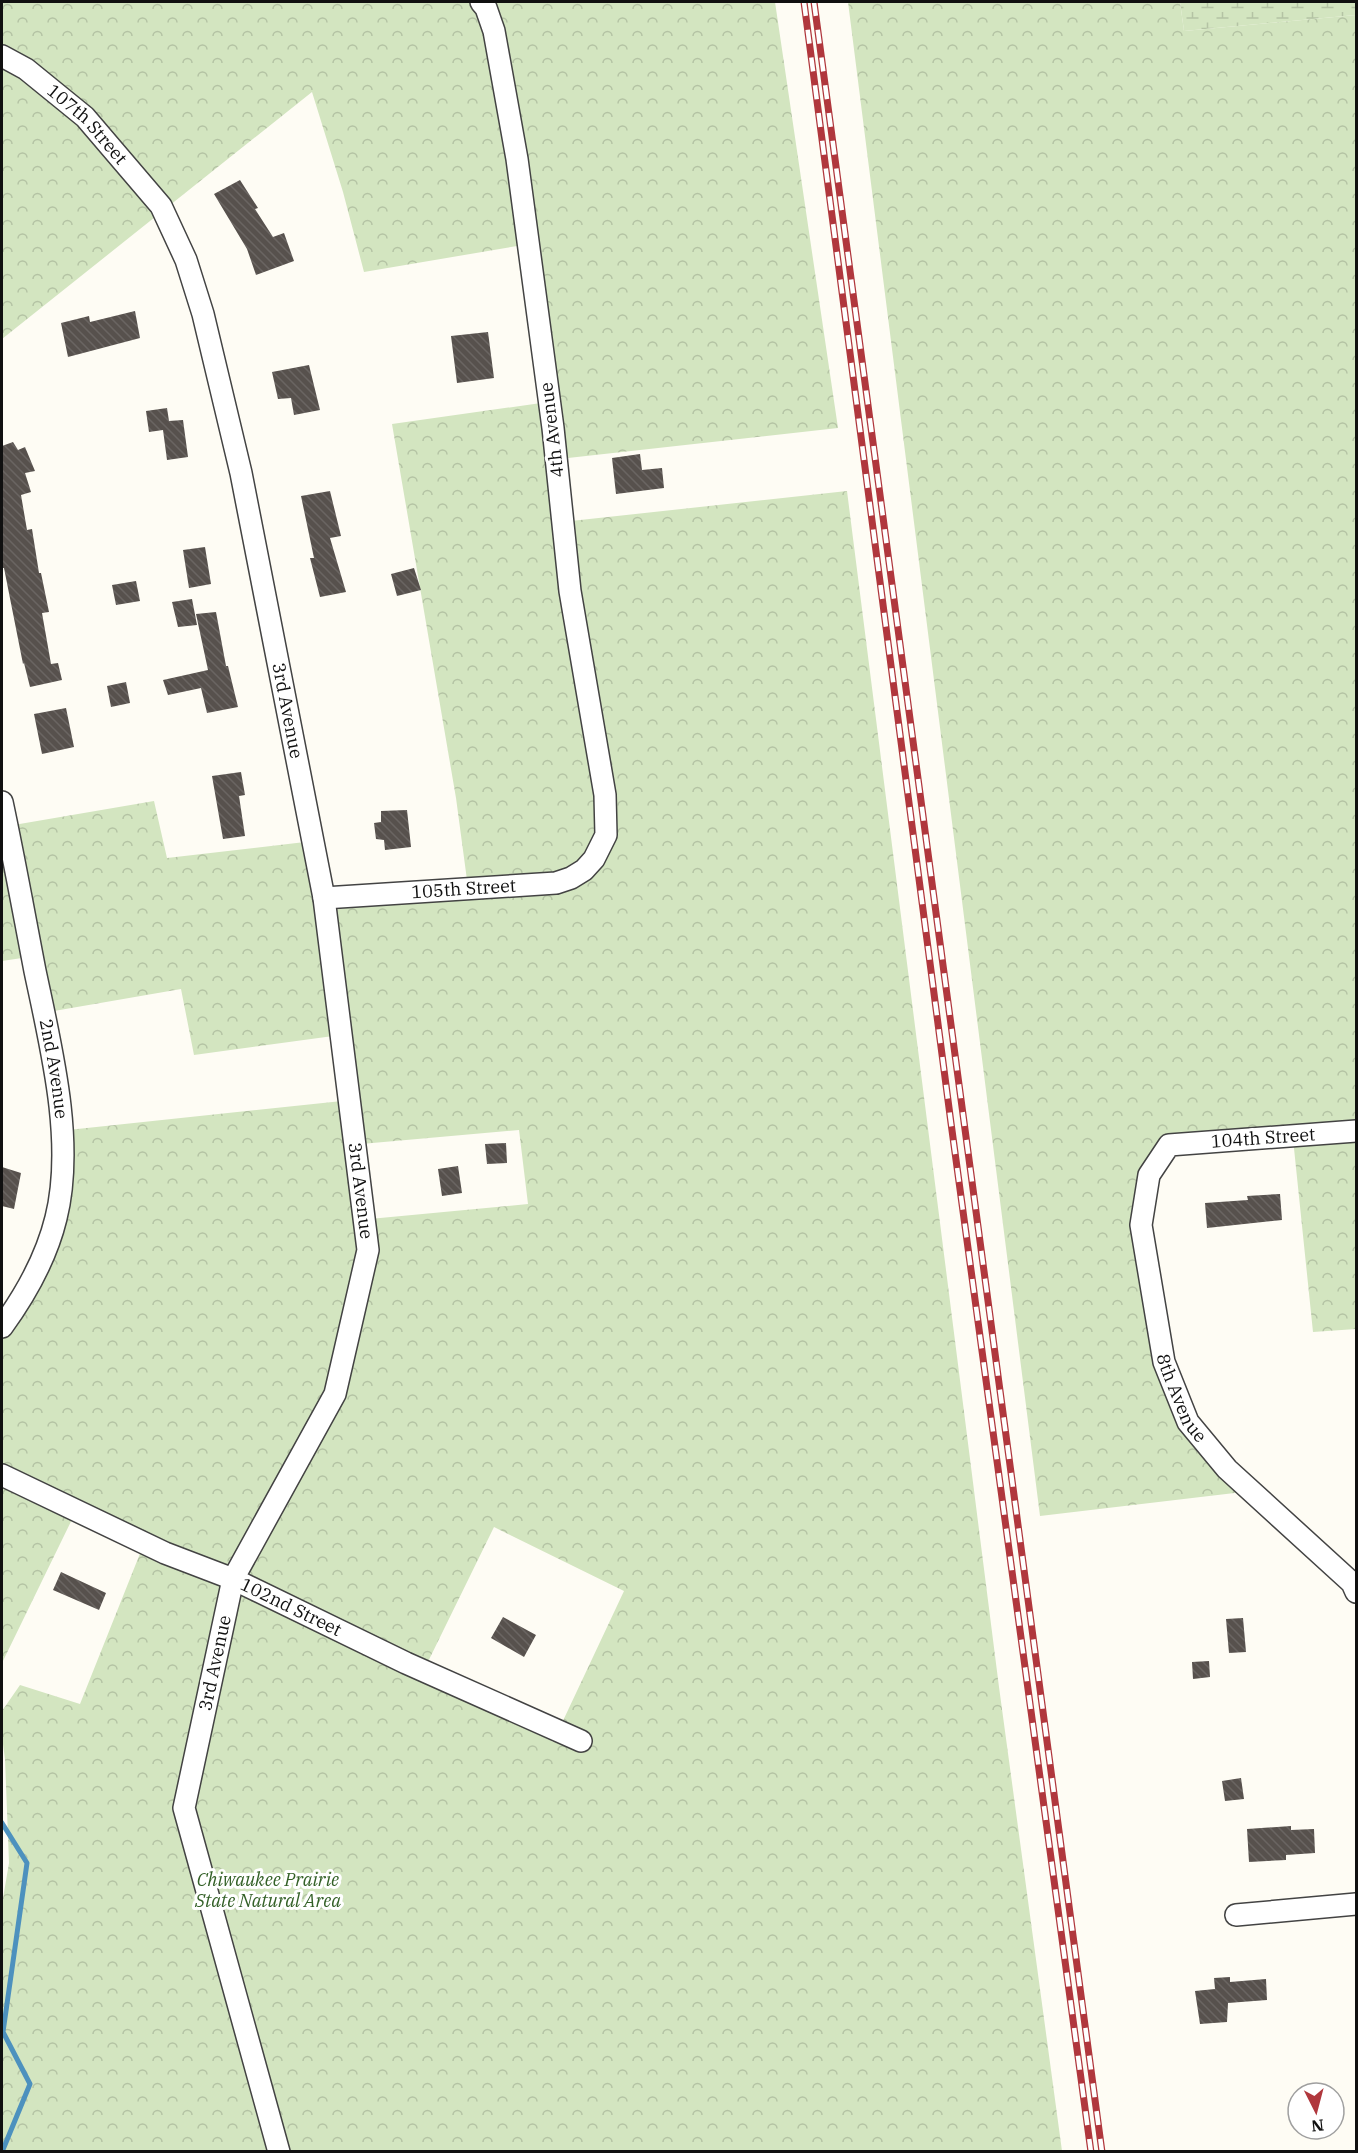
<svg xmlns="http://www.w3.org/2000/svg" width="1358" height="2153" viewBox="0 0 1358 2153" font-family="'IBM Plex Serif',serif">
<defs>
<pattern id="wetland-marsh" width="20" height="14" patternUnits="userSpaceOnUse" patternTransform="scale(1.5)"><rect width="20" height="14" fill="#d3e5c0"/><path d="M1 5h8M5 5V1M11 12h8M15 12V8" fill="none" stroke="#b4c3a4"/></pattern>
<pattern id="park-crowns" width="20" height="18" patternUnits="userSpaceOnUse" patternTransform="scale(1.5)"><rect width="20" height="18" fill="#d3e5c0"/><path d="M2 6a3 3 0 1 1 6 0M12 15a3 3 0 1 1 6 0" fill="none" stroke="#b4c3a4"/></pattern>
<pattern id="building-back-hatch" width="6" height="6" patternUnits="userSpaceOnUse" patternTransform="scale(1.5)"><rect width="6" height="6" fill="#57514d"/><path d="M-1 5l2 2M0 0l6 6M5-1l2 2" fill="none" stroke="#6a6562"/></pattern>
</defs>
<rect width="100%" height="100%" fill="#fefcf4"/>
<!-- wetland -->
<path fill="url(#wetland-marsh)" d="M 1180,2 L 1356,2 L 1356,15 L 1184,31 Z"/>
<!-- park -->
<path fill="url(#park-crowns)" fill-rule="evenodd" d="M 2,2 L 775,2 L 838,428 L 550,460 L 571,521 L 847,491 L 999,1687 L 1062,2151 L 2,2151 L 2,1904 L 9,1863 L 5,1759 L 2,1737 L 2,1711 L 20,1685 L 80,1704 L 147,1536 L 80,1503 L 2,1663 L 2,1335 L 32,1295 L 68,1130 L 342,1101 L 348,1034 L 194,1055 L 181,989 L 54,1011 L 42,955 L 2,961 L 2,827 L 154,801 L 167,858 L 305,842 L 318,914 L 353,906 L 469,895 L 456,798 L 392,424 L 541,403 L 535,243 L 364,272 L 343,192 L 312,92 L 2,339 ZM 519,1130 L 528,1204 L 359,1220 L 350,1145 ZM 494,1527 L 624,1591 L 553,1742 L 524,1723 L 420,1678 Z
M 848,2 L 1180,2 L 1184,31 L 1356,15 L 1356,1329 L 1313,1332 L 1292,1129 L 1193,1138 L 1139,1176 L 1133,1200 L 1133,1220 L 1162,1373 L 1243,1492 L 1040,1516 Z"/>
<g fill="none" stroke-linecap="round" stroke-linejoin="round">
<!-- stream -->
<path stroke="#4d91be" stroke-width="5" d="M 2,1823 L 27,1863 L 3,2032 L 30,2084 L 2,2152"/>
</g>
<!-- building -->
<path fill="url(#building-back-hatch)" d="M 240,180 L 258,208 L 255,209 L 273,237 L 284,233 L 294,261 L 256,275 L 247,249 L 214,194 Z
M 135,311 L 140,338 L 68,357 L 61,323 L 89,316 L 90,322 Z
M 488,332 L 494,378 L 457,383 L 451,336 Z
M 309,365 L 320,410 L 294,415 L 291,398 L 278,399 L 272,372 Z
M 167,408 L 169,421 L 183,420 L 188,457 L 167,460 L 163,430 L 149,432 L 146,411 Z
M 13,442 L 18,450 L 25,447 L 35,471 L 25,473 L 31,492 L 21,495 L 27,530 L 32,529 L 39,573 L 41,573 L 49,612 L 42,613 L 51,664 L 58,663 L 62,680 L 30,687 L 24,663 L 23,664 L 4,568 L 2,568 L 2,446 Z
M 640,454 L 642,470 L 662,468 L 664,488 L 616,494 L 612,458 Z
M 330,491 L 341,536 L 330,538 L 346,592 L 320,597 L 310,558 L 314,558 L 301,496 Z
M 205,547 L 211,584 L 189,588 L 183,550 Z
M 414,568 L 421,590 L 397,596 L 391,574 Z
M 136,581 L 140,601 L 116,605 L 112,585 Z
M 192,599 L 197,625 L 178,627 L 172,602 Z
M 216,612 L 226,666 L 228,666 L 238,707 L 207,713 L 201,688 L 168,695 L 163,680 L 208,670 L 196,614 Z
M 126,682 L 130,703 L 111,707 L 107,686 Z
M 66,708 L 74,747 L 42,754 L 34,714 Z
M 241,772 L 245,795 L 239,796 L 245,836 L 223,839 L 212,776 Z
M 407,810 L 411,847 L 385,850 L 384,840 L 376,839 L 374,823 L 381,822 L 381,811 Z
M 506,1143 L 507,1163 L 487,1164 L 485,1144 Z
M 458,1166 L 462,1193 L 442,1196 L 438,1169 Z
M 2,1167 L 21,1173 L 14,1209 L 2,1206 Z
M 1280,1194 L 1282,1220 L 1207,1228 L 1205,1203 L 1248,1200 L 1247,1196 Z
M 61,1572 L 106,1593 L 99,1610 L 53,1590 Z
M 503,1617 L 536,1635 L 524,1657 L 491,1638 Z
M 1243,1618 L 1246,1652 L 1229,1653 L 1226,1619 Z
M 1209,1661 L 1210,1677 L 1193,1679 L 1192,1662 Z
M 1241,1778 L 1244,1799 L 1225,1801 L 1222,1781 Z
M 1291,1826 L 1291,1830 L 1314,1829 L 1315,1853 L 1286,1855 L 1286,1860 L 1249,1862 L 1247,1829 Z
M 1230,1977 L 1230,1982 L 1266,1979 L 1267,2000 L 1228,2003 L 1227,2022 L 1200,2024 L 1195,1991 L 1215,1989 L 1214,1978 Z"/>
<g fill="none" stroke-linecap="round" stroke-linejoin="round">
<defs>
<g id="street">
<path id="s1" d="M 2,56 L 26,69 L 85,117 L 161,206 L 186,260 L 203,314 L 241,473 L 324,898 L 368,1250 L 335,1394 L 233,1579 L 184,1808 L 279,2152"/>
<path id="s2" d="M 2,802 C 14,858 24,914 35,971 C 51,1047 75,1142 56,1218 C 46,1259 26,1294 2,1327"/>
<path id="s3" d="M 324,898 L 556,883 L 571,878 L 584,870 L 594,859 L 606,835 L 605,795 L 570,591 L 553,428 L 517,159 L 494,31 L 486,8 L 481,2"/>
<path id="s4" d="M 1356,1131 L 1169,1145 L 1149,1175 L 1141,1225 L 1164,1362 L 1188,1422 L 1227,1469 L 1352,1583 L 1356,1592"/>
<path id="s5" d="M 2,1475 L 165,1553 L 233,1579 L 406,1663 L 581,1741"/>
<path d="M 1236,1915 L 1356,1904"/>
</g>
</defs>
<!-- street casing -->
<use href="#street" stroke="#434343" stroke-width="24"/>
<!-- street -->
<use href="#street" stroke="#fff" stroke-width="21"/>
<defs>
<path id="rail" d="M 804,2 L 951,1123 L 1091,2152
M 814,2 L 1102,2152"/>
</defs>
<!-- rail casing -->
<use href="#rail" stroke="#b0373d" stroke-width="7"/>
<!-- rail -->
<use href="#rail" stroke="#fff" stroke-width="4.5" stroke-dasharray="14" stroke-linecap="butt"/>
</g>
<g text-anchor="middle" stroke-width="6" stroke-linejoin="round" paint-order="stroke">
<!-- street labels -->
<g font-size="18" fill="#101010" stroke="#fff">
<text dy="6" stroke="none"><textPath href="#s1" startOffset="110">107th Street</textPath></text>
<text transform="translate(552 430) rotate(-97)" y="6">4th Avenue</text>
<text dy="6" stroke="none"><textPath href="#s1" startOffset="742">3rd Avenue</textPath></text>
<text dy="6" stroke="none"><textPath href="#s3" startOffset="140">105th Street</textPath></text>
<text dy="6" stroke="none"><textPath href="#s2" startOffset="272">2nd Avenue</textPath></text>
<text transform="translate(1263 1138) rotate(-4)" y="6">104th Street</text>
<text dy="6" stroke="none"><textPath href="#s1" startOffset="1228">3rd Avenue</textPath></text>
<text dy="6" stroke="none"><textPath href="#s4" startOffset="453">8th Avenue</textPath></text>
<text dy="6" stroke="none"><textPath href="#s5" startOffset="318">102nd Street</textPath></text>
<text transform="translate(215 1663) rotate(-78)" y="6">3rd Avenue</text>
</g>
<!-- park labels -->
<g font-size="18" font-style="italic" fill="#336027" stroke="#fff">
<text x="268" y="1886">Chiwaukee Prairie<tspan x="268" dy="21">State Natural Area</tspan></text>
</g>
</g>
<!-- border -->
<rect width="1358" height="2153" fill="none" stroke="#101010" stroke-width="6"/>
<!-- north arrow -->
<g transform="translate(1316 2111) rotate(174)"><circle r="28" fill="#ffffff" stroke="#9f9f9f" stroke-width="1.5"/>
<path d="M0-4.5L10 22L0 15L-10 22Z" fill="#b0373d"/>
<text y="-9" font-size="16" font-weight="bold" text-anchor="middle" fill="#101010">N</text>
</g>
</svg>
